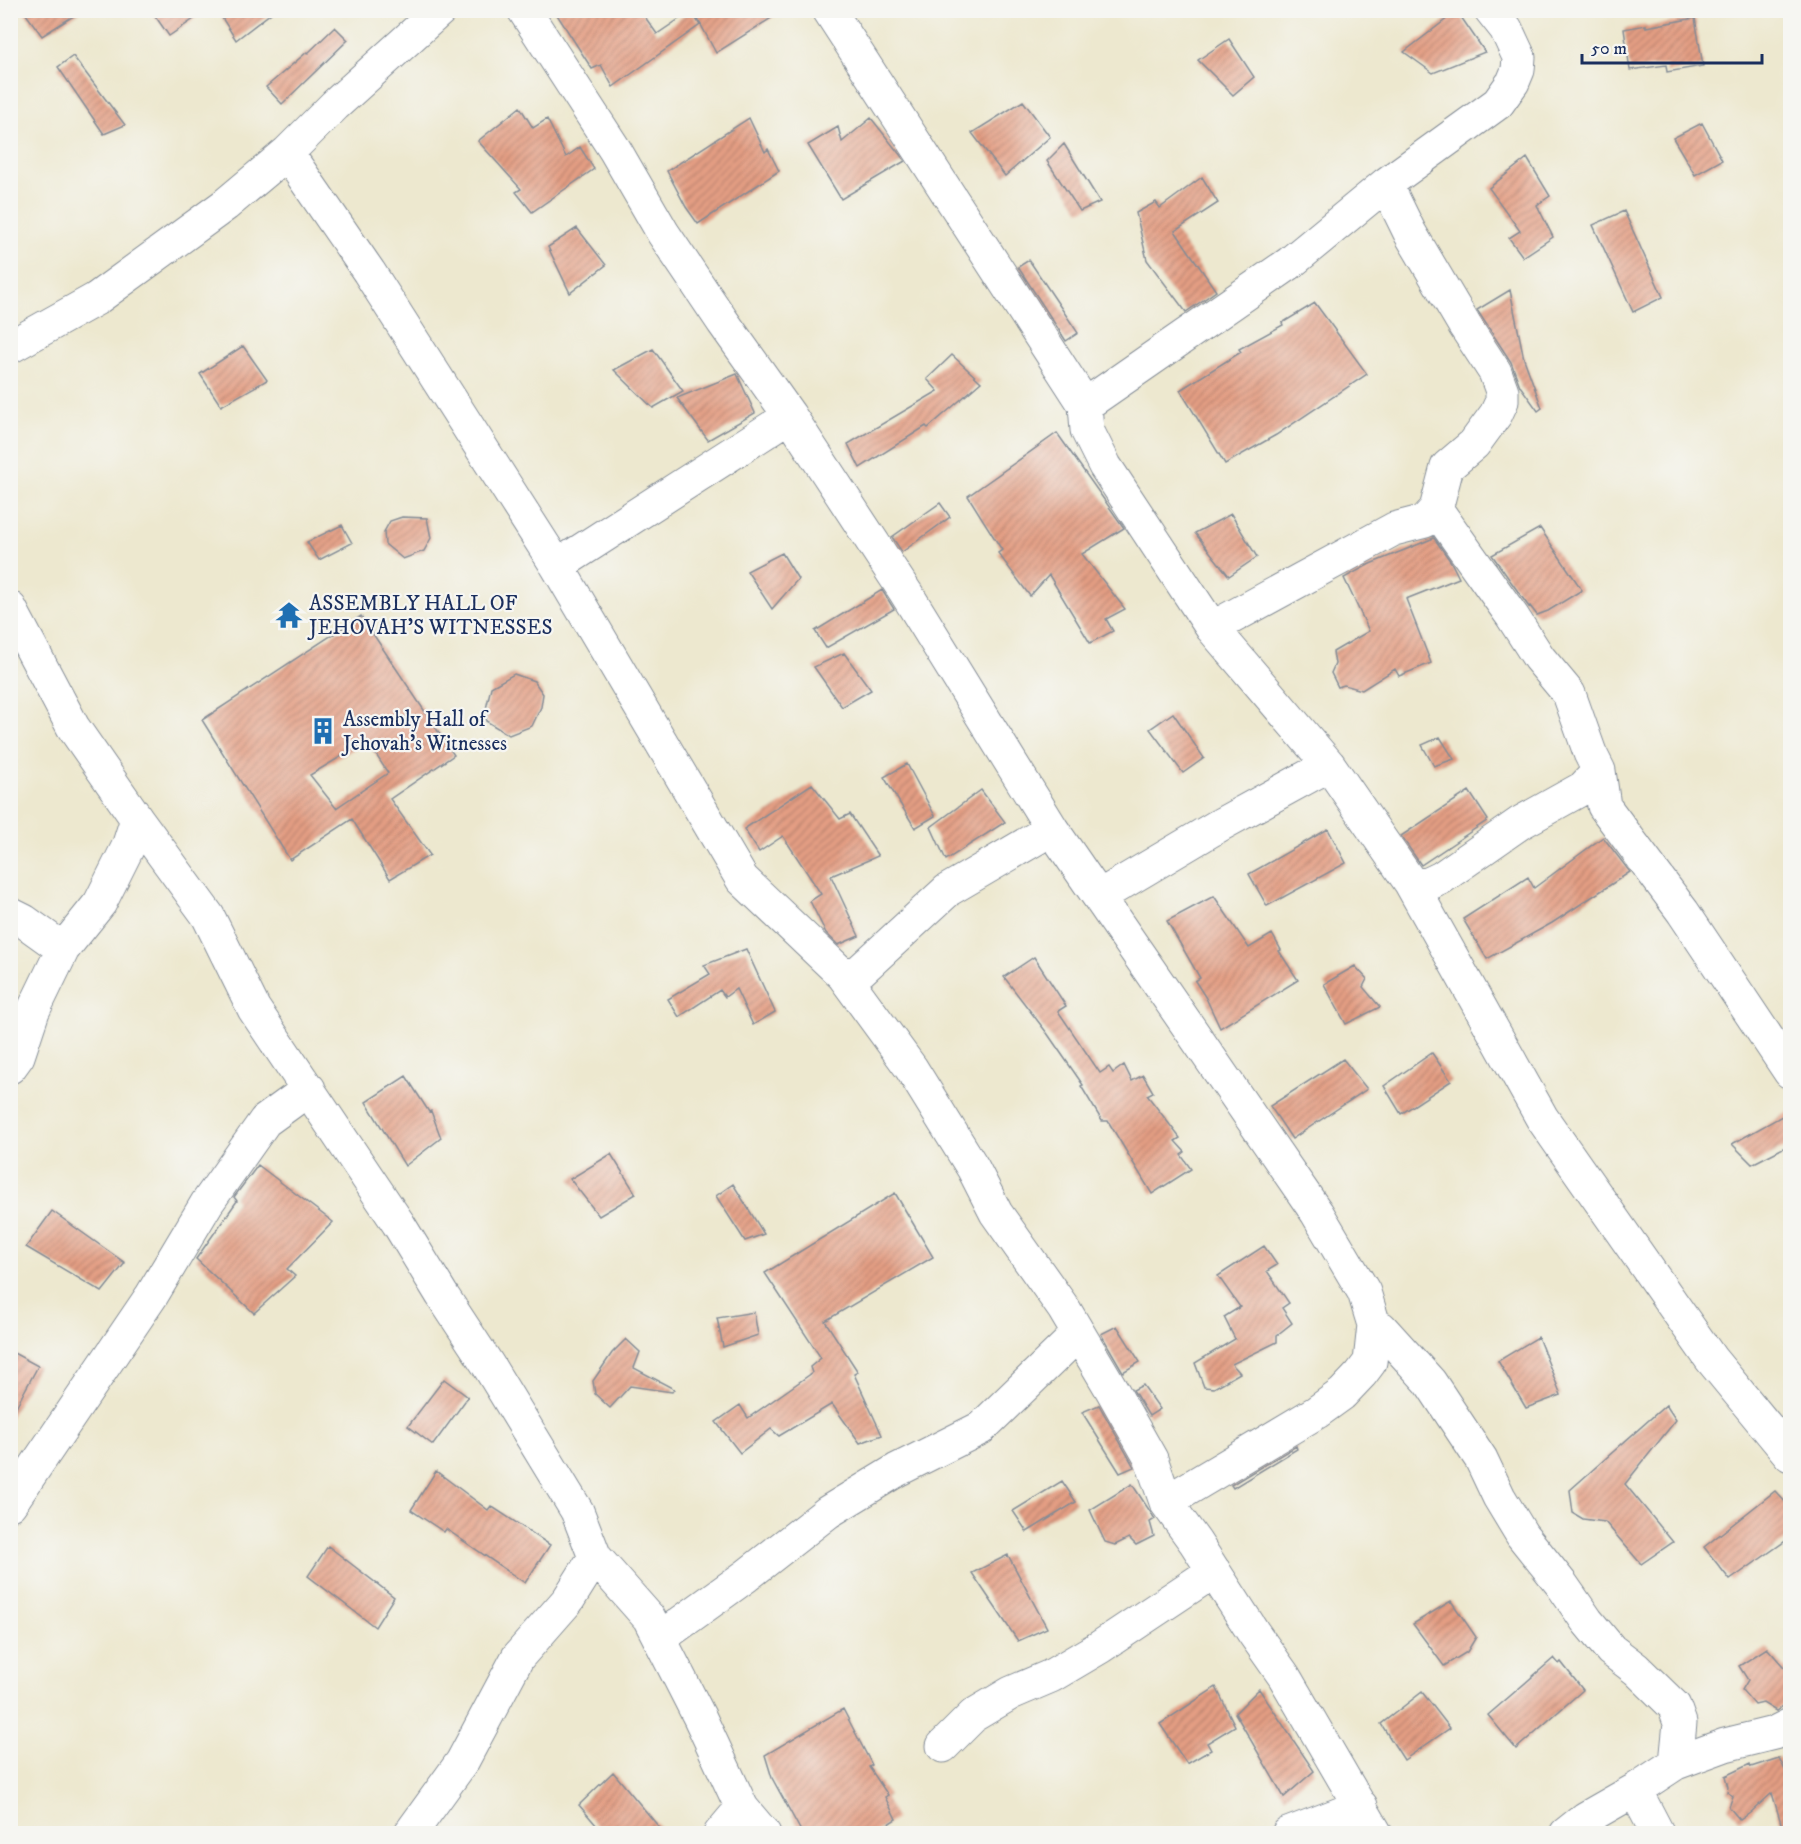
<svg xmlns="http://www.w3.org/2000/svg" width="1801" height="1844" viewBox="0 0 1801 1844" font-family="'IM FELL DW Pica',serif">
<defs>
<pattern id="building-hatch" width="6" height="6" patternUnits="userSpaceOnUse" patternTransform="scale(1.5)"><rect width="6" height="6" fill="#e49e83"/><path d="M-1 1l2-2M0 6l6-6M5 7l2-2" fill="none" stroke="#b8816e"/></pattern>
</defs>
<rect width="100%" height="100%" fill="#f6f6f2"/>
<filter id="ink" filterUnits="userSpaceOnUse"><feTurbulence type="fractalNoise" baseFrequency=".0167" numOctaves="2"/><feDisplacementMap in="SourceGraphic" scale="12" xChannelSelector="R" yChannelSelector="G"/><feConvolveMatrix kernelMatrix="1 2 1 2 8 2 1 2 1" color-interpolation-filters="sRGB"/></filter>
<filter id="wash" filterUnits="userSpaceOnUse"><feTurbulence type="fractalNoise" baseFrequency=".008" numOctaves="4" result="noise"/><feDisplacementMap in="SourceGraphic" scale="24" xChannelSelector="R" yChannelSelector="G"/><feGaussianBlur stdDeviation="1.35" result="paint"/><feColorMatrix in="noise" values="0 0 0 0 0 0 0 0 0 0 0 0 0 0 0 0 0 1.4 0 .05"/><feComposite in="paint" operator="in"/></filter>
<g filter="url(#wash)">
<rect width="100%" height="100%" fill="#ede8cf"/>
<g id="blocks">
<!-- building -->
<path fill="url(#building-hatch)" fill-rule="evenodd" d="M 23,10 L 83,10 L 42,36 Z
M 151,10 L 207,10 L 169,36 Z
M 217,10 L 275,10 L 236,40 Z
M 554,10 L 640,10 L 657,34 L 691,11 L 700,25 L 613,87 L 601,65 L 592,69 Z
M 693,10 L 784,10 L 716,53 Z
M 1457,11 L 1485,52 L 1433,73 L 1404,52 Z
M 1695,18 L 1703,66 L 1667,72 L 1666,65 L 1630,70 L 1624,29 L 1646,25 L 1646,27 Z
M 335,27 L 348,40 L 282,104 L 266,87 L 307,52 L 308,53 Z
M 1229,39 L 1254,77 L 1233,95 L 1198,60 Z
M 73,56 L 125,125 L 104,134 L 58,67 Z
M 1023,101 L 1050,137 L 1005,176 L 972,133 Z
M 520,107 L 533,128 L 547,119 L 566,157 L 580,147 L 594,169 L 532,212 L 516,192 L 521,189 L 478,141 Z
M 749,118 L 765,152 L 768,149 L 779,171 L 698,224 L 686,207 L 667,171 Z
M 871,118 L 905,161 L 841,199 L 808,145 L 838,127 L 842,142 Z
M 1702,123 L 1722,160 L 1695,175 L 1673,138 Z
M 1064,144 L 1100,202 L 1080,211 L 1047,161 Z
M 1527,158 L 1550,196 L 1537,205 L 1553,237 L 1523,257 L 1509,238 L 1520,231 L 1489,188 Z
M 1202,177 L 1218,203 L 1175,231 L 1216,291 L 1186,312 L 1147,260 L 1136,213 L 1156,202 L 1160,208 Z
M 1624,211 L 1663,297 L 1633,312 L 1593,225 Z
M 577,228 L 606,265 L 570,293 L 548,247 Z
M 1029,260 L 1078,333 L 1066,341 L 1018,267 Z
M 1510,290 L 1524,359 L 1542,408 L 1538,411 L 1520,386 L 1511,362 L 1477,310 Z
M 1315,303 L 1367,374 L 1276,435 L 1225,464 L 1180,390 L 1241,352 L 1239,349 L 1283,325 L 1282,323 Z
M 243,346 L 267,380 L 221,406 L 200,374 Z
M 653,349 L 683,391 L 653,408 L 614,370 Z
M 952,355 L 981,382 L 928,428 L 926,426 L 860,468 L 848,444 L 938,391 L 927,379 Z
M 737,374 L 755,413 L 708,440 L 677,398 Z
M 1057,433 L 1124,528 L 1082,554 L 1125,609 L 1106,619 L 1113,631 L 1090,643 L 1049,575 L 1030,596 L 998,553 L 1002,550 L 968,496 Z
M 940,503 L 950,517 L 902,552 L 892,537 Z
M 1231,514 L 1257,557 L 1229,576 L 1195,533 Z
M 402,517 L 427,518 L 431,538 L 424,551 L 403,559 L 385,544 L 384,532 L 390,521 Z
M 342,525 L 352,543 L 319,560 L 307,542 Z
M 1540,528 L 1582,590 L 1548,611 L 1537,615 L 1530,606 L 1529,607 L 1492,555 Z
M 1434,538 L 1451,562 L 1459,578 L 1406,599 L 1431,663 L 1399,676 L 1395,669 L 1362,690 L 1344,685 L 1338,687 L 1331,673 L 1335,664 L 1333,652 L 1369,631 L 1344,578 L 1370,564 Z
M 782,553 L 798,579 L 772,609 L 747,571 Z
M 882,590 L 894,609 L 826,648 L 815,631 Z
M 361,616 L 454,755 L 390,799 L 430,855 L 390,879 L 352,819 L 290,860 L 202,720 ZM 367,741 L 388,773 L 336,808 L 310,775 Z
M 844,653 L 871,690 L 842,707 L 814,667 Z
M 514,674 L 534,681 L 543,694 L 541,707 L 532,726 L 509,735 L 486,721 L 486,709 L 491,687 Z
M 1173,713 L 1204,758 L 1183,773 L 1150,729 Z
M 1440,737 L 1454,759 L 1434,766 L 1422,745 Z
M 907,764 L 935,816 L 915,828 L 884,777 Z
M 812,784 L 840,819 L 850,814 L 878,856 L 831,876 L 859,936 L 838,945 L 826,933 L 810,901 L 821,894 L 783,836 L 759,852 L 744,829 Z
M 981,790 L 1005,822 L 946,860 L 931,827 Z
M 1469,791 L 1488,820 L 1421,865 L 1401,836 Z
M 1328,829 L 1346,863 L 1267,906 L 1249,874 Z
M 1603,837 L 1630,872 L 1552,923 L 1487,959 L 1463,919 L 1528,877 L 1534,888 Z
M 1214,896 L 1249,948 L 1272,934 L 1281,950 L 1279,951 L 1298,980 L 1220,1028 L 1206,998 L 1195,981 L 1200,978 L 1167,921 Z
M 746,949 L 775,1012 L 753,1025 L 736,989 L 725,997 L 720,990 L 679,1017 L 668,999 L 710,974 L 704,965 Z
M 1034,957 L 1066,1006 L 1058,1011 L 1100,1073 L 1109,1067 L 1113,1073 L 1124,1065 L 1132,1081 L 1143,1075 L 1153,1092 L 1147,1095 L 1180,1138 L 1175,1141 L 1185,1152 L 1181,1155 L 1191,1169 L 1152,1194 L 1108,1121 L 1102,1121 L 1081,1086 L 1083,1085 L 1047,1033 L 1004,977 Z
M 1355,966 L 1367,979 L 1363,987 L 1380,1007 L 1346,1024 L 1324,984 Z
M 1432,1053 L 1451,1081 L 1401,1114 L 1384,1086 Z
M 1343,1059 L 1367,1089 L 1292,1139 L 1270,1106 Z
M 406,1076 L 429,1112 L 431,1111 L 441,1138 L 405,1166 L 366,1102 Z
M 1791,1111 L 1791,1144 L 1752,1164 L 1732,1144 Z
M 611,1154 L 636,1194 L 599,1216 L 570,1179 Z
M 258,1165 L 333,1222 L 287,1269 L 295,1276 L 254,1313 L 196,1259 L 237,1201 L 234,1197 Z
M 733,1184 L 764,1234 L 745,1241 L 716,1196 Z
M 895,1193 L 933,1257 L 825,1321 L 858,1372 L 854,1374 L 882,1435 L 860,1443 L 832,1404 L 779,1436 L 771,1429 L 740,1453 L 716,1422 L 740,1405 L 748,1418 L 812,1373 L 810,1367 L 821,1358 L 765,1273 Z
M 52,1211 L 125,1263 L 102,1292 L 26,1247 Z
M 1264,1246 L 1277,1265 L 1267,1271 L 1289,1303 L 1282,1308 L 1292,1323 L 1277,1335 L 1277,1342 L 1232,1364 L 1240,1373 L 1214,1388 L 1204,1387 L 1195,1363 L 1235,1339 L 1224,1317 L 1240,1307 L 1218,1276 Z
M 754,1312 L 758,1335 L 723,1347 L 717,1318 Z
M 1117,1326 L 1140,1362 L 1123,1372 L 1101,1334 Z
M 1538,1337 L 1561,1395 L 1526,1408 L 1498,1361 Z
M 626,1339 L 640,1352 L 634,1368 L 674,1389 L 672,1392 L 630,1386 L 610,1408 L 595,1394 L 593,1381 L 612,1353 Z
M 10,1351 L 38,1366 L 10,1418 Z
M 444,1379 L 468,1397 L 433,1445 L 408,1426 Z
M 1143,1385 L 1160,1409 L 1149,1416 L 1133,1390 Z
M 1099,1405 L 1134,1467 L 1120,1473 L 1082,1412 Z
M 1666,1405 L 1676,1420 L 1625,1484 L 1673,1542 L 1641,1564 L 1605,1522 L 1583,1519 L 1573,1513 L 1570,1490 Z
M 1296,1446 L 1297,1449 L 1233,1488 L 1231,1485 Z
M 436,1471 L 488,1510 L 491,1506 L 550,1545 L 525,1583 L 446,1529 L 444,1532 L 411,1510 Z
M 1062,1481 L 1076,1502 L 1027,1532 L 1013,1511 Z
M 1132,1484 L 1155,1519 L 1150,1522 L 1154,1536 L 1136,1545 L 1129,1538 L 1115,1545 L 1105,1542 L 1090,1510 Z
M 1775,1491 L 1791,1508 L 1791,1537 L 1730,1580 L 1704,1547 Z
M 328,1546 L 394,1597 L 375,1627 L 308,1576 Z
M 1008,1555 L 1047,1628 L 1018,1641 L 972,1573 Z
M 1451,1601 L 1476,1637 L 1467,1652 L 1444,1666 L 1413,1624 Z
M 1767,1648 L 1791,1675 L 1791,1700 L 1776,1711 L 1763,1703 L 1755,1705 L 1742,1690 L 1748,1680 L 1739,1666 Z
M 1554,1658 L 1559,1664 L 1561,1662 L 1583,1690 L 1516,1749 L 1488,1715 Z
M 1216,1687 L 1235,1726 L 1207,1743 L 1211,1750 L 1187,1764 L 1160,1724 Z
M 1259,1689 L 1314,1771 L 1284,1797 L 1235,1713 Z
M 1422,1692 L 1450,1728 L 1404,1760 L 1381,1724 Z
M 843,1709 L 872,1765 L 869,1767 L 888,1795 L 885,1797 L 896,1819 L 874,1833 L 802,1833 L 772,1778 L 765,1755 Z
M 1779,1758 L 1791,1782 L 1791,1833 L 1784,1833 L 1772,1793 L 1750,1813 L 1740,1820 L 1729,1807 L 1733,1796 L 1727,1792 L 1728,1787 L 1725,1776 L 1750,1764 L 1751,1767 Z
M 613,1772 L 664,1833 L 603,1833 L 579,1805 Z"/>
</g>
</g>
<g filter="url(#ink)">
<use href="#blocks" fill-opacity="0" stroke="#848c96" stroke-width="1.5"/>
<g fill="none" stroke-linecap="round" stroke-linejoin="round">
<defs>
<path id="minor" d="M 524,10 L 615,150 L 663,233 L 723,322 L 790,416 L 906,593 L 1052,829 L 1317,1213 L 1364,1292 L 1374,1325 L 1370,1362 L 1361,1374 L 1342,1394 L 1317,1412 L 1166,1502
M 829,10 L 1085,405 L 1087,430 L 1105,466 L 1212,628 L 1329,765 L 1410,882 L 1542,1118 L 1711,1359 L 1790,1455
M 287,153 L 369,272 L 557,566 L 742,879 L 843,975 L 911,1068 L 973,1168 L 996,1213 L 1064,1309 L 1112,1390 L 1151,1459 L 1166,1502 L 1195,1542 L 1253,1632 L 1284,1676 L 1376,1834
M 10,347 L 96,299 L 225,205 L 287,153 L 335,105 L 440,10
M 1085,405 L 1290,263 L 1386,184 L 1498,103 L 1513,82 L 1518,70 L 1519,57 L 1506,29 L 1491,10
M 557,566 L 790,416
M 10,608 L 73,727 L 137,819 L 208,916 L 254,1009 L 398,1223 L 442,1295 L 488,1365 L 577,1511 L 595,1557 L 649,1618 L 700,1718 L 742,1808 L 764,1834
M 1212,628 L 1394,529 L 1425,521 L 1436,509 L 1447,467 L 1474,444 L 1496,414 L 1502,401 L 1502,391 L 1495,372 L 1465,326 L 1410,233 L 1386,184
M 1599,771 L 1604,806 L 1683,912 L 1790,1072
M 1410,882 L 1426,885 L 1441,878 L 1520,823 L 1583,788 L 1599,771 L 1590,753 L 1569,694 L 1539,658 L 1512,616 L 1436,509
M 1100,896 L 1218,826 L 1329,765
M 10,914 L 24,921 L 63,949
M 843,975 L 860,971 L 948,890 L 1052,829
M 10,1067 L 18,1056 L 33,1011 L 63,949 L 100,903 L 128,847 L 137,819
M 1374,1325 L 1381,1328 L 1430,1382 L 1481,1459 L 1499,1497 L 1522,1535 L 1562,1585 L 1587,1621 L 1611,1650 L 1636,1669 L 1674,1706 L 1680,1723 L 1676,1763
M 10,1504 L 152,1295 L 207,1203 L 265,1121 L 309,1089
M 660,1638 L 746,1576 L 828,1512 L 897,1470 L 981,1428 L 1078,1334
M 943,1746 L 974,1715 L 1011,1693 L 1051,1676 L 1100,1647 L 1214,1571
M 1635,1790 L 1658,1834
M 410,1834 L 462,1762 L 518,1657 L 568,1600 L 595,1557
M 720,1834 L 742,1808
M 1288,1834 L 1361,1806
M 1566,1834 L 1586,1818 L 1635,1790 L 1676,1763 L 1725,1745 L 1774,1733 L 1790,1725"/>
</defs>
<!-- minor casing -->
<use href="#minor" stroke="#848c96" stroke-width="35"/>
<!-- minor -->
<use href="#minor" stroke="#fff" stroke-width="33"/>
</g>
</g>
<!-- icons -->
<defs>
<symbol id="temple-bare" viewBox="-9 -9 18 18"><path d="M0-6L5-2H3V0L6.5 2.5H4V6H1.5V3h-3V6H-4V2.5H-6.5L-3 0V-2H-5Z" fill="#1f6fb2" stroke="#f6f6f2" stroke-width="2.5" paint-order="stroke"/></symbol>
<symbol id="building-bare" viewBox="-9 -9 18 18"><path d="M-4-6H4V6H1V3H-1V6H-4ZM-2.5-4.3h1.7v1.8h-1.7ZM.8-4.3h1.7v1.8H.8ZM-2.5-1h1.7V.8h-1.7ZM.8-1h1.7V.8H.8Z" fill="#1f6fb2" stroke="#f6f6f2" stroke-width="2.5" paint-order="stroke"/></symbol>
</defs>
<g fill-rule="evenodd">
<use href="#temple-bare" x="270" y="596" width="38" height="38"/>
<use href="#building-bare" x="304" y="712" width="38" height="38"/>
</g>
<g text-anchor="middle" stroke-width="4.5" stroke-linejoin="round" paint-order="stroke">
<!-- poi labels -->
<g font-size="21" fill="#1b2f5e" stroke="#f6f6f2" text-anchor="start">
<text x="309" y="610">ASSEMBLY HALL OF<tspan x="309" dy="24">JEHOVAH'S WITNESSES</tspan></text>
<text x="343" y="726">Assembly Hall of<tspan x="343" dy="24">Jehovah's Witnesses</tspan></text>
</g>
</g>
<!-- margin -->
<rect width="1801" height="1844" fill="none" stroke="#f6f6f2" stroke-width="36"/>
<!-- scale -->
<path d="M1582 54v9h180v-9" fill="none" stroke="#1b2f5e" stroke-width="3"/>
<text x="1591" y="54" font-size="18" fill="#1b2f5e" stroke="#f6f6f2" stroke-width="4.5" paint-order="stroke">50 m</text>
</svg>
